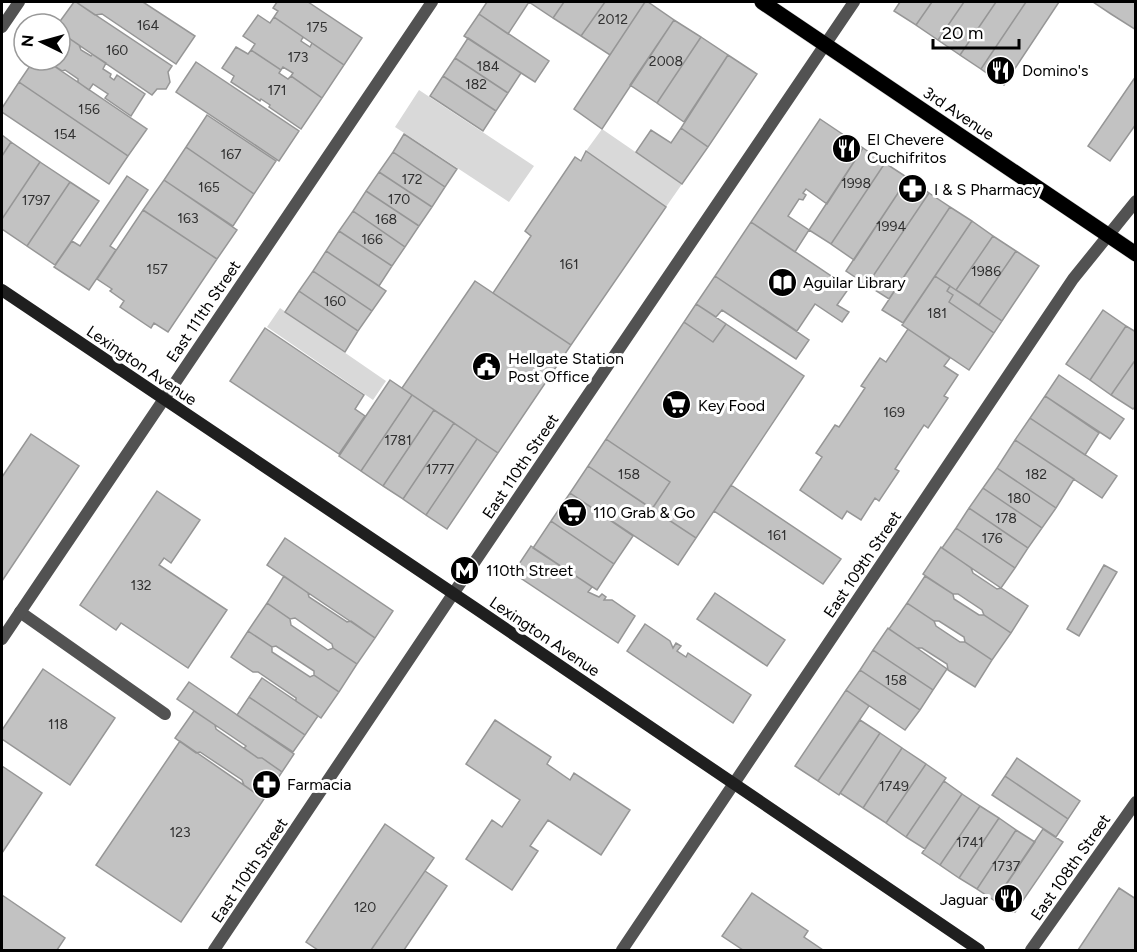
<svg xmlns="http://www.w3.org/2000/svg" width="1137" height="952" viewBox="0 0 1137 952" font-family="Figtree,sans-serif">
<rect width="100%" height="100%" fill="#fff"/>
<!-- green -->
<path fill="#d9d9d9" d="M 419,90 L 534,166 L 509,202 L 395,127 Z
M 602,129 L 682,184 L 666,207 L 586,151 Z
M 280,308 L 386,381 L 373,400 L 267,327 Z"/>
<!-- building -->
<path fill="#c2c2c2" stroke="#969696" stroke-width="1.5" d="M 74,2 L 76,2 L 172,66 L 168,72 L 170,82 L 166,89 L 157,89 L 152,95 L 60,32 L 60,24 L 58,24 Z
M 76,2 L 143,2 L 195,36 L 176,64 L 102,14 L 95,15 Z
M 277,2 L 308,2 L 362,38 L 344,65 L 274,17 L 278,11 L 273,8 Z
M 487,2 L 529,2 L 508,34 L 479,14 Z
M 529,2 L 564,2 L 553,18 Z
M 564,2 L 605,2 L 581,36 L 553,18 Z
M 605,2 L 645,2 L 610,55 L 581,36 Z
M 645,2 L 648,2 L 674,20 L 602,129 L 574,109 Z
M 900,2 L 932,2 L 916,25 L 894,11 Z
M 932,2 L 964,2 L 938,40 L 916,25 Z
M 964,2 L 996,2 L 960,55 L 938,40 Z
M 996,2 L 1026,2 L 981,69 L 960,55 Z
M 1026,2 L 1059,2 L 1004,85 L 981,69 Z
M 1093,2 L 1136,2 L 1136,30 L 1111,14 Z
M 479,14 L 549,61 L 535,82 L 464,36 Z
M 258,15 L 270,23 L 274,17 L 303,37 L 301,41 L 310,47 L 312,43 L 344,65 L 322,98 L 291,76 L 293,73 L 283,67 L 281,70 L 251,50 L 255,44 L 243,36 Z
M 674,20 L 701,37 L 657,103 L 630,85 Z
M 60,32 L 79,45 L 81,50 L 91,56 L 92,54 L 106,63 L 103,69 L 111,74 L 110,77 L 114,80 L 117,75 L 145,94 L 131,116 L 105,98 L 108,94 L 93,84 L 89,90 L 78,82 L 78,79 L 65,70 L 62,71 L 45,60 L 60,60 Z
M 701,37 L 728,55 L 684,122 L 657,103 Z
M 468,38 L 521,73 L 508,93 L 455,58 Z
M 236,47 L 248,54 L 251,50 L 281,70 L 279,73 L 288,79 L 291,76 L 322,98 L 301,129 L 269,107 L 270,105 L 261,99 L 260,101 L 231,82 L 234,76 L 222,68 Z
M 728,55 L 757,74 L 708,147 L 681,128 Z
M 455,58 L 508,93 L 496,111 L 443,76 Z
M 34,60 L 45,60 L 147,129 L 128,156 L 19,82 Z
M 196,62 L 299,131 L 279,161 L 176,92 Z
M 443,76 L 496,111 L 483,131 L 430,96 Z
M 1136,76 L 1136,124 L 1110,161 L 1088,146 Z
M 19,82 L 128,156 L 109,184 L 2,112 L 2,108 Z
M 207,115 L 276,161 L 254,194 L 186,147 Z
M 820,119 L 863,148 L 827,204 L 806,189 L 803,193 L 806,195 L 803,200 L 799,199 L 788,216 L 809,230 L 795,252 L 751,222 Z
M 681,128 L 708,147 L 682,184 L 636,152 L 651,130 L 671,143 Z
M 404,134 L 457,169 L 445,187 L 393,152 Z
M 2,135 L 11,142 L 2,156 Z
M 11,142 L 40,162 L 2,219 L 2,156 Z
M 186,147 L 254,194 L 233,226 L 164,180 Z
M 863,148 L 885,163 L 831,244 L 809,230 Z
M 586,151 L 666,207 L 571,345 L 493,293 L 531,236 L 525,231 L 575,157 L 581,161 Z
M 393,152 L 445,187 L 432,207 L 379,172 Z
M 40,162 L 70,182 L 27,246 L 2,229 L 2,219 Z
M 885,163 L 908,178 L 854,260 L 831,244 Z
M 379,172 L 432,207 L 419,226 L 366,191 Z
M 127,176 L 148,190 L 110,246 L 116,250 L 89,290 L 54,267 L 72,241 L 80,246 Z
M 908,178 L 929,193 L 867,285 L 846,271 Z
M 164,180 L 237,230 L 217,259 L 143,210 Z
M 70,182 L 99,201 L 55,265 L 27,246 Z
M 366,191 L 419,226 L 405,247 L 353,211 Z
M 929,193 L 950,207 L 889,299 L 867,285 Z
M 950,207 L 972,221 L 903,323 L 882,310 Z
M 143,210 L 217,259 L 168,332 L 154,323 L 151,328 L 120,307 L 124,301 L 110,291 L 112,289 L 97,279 Z
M 353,211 L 405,247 L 392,266 L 339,231 Z
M 972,221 L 993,236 L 956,290 L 935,276 Z
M 751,222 L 849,288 L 837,305 L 849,312 L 842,322 L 815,304 L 797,331 L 715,276 Z
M 339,231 L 392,266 L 379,286 L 326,251 Z
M 993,236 L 1016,251 L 979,305 L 956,290 Z
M 326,251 L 386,291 L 372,311 L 313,271 Z
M 1016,251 L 1039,266 L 1002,321 L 979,305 Z
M 313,271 L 372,311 L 358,331 L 299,291 Z
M 715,276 L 809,340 L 796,359 L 722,310 L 716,317 L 696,304 Z
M 935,276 L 950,286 L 947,291 L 953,295 L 949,302 L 994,333 L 969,370 L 902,325 Z
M 475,281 L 571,345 L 498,453 L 402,388 Z
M 950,286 L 1002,321 L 994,333 L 949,302 L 953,295 L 947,291 Z
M 299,291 L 358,331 L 345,352 L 285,312 Z
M 696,304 L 726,324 L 713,342 L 684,322 Z
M 1103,310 L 1126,326 L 1090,380 L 1066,364 Z
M 684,322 L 713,342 L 726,324 L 804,376 L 696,538 L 652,509 L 670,482 L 606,439 Z
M 1126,326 L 1136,332 L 1136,359 L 1111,395 L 1090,380 Z
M 265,328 L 364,395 L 355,409 L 365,416 L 339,454 L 230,381 Z
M 908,329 L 950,358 L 944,366 L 958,375 L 944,396 L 948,398 L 928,428 L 924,425 L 895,469 L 899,471 L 879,501 L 875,498 L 861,520 L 847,511 L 842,519 L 800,490 L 822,457 L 816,453 L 835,425 L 839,427 L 865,388 L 861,386 L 880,358 L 886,362 Z
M 1136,359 L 1136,406 L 1133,409 L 1111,395 Z
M 1059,375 L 1124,419 L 1110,439 L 1045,396 Z
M 390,380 L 412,395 L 361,471 L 339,456 Z
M 412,395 L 434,410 L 383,486 L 361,471 Z
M 1045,396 L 1099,433 L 1085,455 L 1030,418 Z
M 434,410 L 454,423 L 403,499 L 383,486 Z
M 1030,418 L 1117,476 L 1102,498 L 1015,440 Z
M 454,423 L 477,439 L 426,515 L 403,499 Z
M 31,434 L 79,466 L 2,581 L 2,477 Z
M 477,439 L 498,453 L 447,529 L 426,515 Z
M 606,439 L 670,482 L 652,509 L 588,466 Z
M 1015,440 L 1074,479 L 1056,508 L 997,468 Z
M 588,466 L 696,538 L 678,565 L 570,493 Z
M 997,468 L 1056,508 L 1042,528 L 983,488 Z
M 731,485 L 841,559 L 823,584 L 714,511 Z
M 983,488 L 1042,528 L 1028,548 L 969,508 Z
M 157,491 L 200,520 L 171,563 L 164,558 L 159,565 L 227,610 L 188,668 L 121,623 L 116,630 L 80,605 Z
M 570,493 L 633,536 L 614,564 L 551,521 Z
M 969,508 L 1028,548 L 1015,568 L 956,528 Z
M 551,521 L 614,564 L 597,590 L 533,548 Z
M 956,528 L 1015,568 L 1001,588 L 942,548 Z
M 285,538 L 393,611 L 375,638 L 267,565 Z
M 531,546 L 592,587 L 588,592 L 599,597 L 602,594 L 606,597 L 604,600 L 612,600 L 635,616 L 618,643 L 513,573 Z
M 941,547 L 971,568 L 973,573 L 997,589 L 1001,588 L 1028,606 L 1011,633 L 984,615 L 982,610 L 958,594 L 953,594 L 923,574 Z
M 1104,565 L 1117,572 L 1079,636 L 1067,629 Z
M 284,576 L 308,593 L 309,597 L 347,622 L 351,621 L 375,638 L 357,664 L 333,648 L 332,644 L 295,618 L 290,619 L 267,603 Z
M 925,576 L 953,594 L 954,599 L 979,615 L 984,615 L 1011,633 L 992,660 L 965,642 L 964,637 L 939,621 L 934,621 L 907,603 Z
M 715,593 L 785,640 L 767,666 L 697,619 Z
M 267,603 L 290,619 L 291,625 L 328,650 L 333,648 L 357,664 L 339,692 L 314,675 L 314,671 L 276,646 L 272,647 L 248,631 Z
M 907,603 L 934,621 L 936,626 L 960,642 L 965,642 L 992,660 L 975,687 L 948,670 L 947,664 L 922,648 L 917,648 L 889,629 Z
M 645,624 L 670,641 L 673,648 L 676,643 L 681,646 L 677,651 L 686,657 L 688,653 L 751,695 L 733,723 L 627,651 Z
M 888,628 L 947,669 L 933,690 L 873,650 Z
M 248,631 L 272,647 L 272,652 L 310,677 L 314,675 L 339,692 L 321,718 L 296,701 L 296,698 L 258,672 L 253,672 L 231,657 Z
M 873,650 L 933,690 L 920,710 L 860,670 Z
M 43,669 L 115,718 L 70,785 L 2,739 L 2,730 Z
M 860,670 L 920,710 L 905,730 L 846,690 Z
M 262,678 L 318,716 L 305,735 L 249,697 Z
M 189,682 L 294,754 L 282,772 L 262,758 L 258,758 L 244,748 L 246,746 L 177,699 Z
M 846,690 L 869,706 L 818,781 L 795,766 Z
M 249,697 L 305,735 L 293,752 L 237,715 Z
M 194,711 L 215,725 L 216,729 L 258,758 L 262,758 L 282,772 L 264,799 L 244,785 L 242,780 L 200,752 L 196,753 L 175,738 Z
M 495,720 L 551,757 L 547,764 L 570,780 L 574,773 L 630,810 L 601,855 L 548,820 L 530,846 L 538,851 L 512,890 L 466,859 L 492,820 L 502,827 L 520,800 L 466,764 Z
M 860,720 L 880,733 L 839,795 L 818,781 Z
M 880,733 L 902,748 L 863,808 L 840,793 Z
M 180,741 L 264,799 L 181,922 L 96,865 Z
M 902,748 L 926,764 L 886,823 L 863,808 Z
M 1017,758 L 1080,801 L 1068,819 L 1005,776 Z
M 926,764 L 946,778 L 906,837 L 886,823 Z
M 2,766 L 42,793 L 2,853 Z
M 1005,776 L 1068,819 L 1056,837 L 992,795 Z
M 944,781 L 962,794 L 925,849 L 906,837 Z
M 962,794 L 980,806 L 940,865 L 922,853 Z
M 980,806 L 999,818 L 959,878 L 940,865 Z
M 999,818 L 1016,830 L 977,889 L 959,878 Z
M 385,824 L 434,858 L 371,950 L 318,950 L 306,942 Z
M 1043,829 L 1063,842 L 1015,912 L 996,899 Z
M 1016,830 L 1035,842 L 995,901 L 977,889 Z
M 425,871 L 447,886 L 404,950 L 371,950 Z
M 1119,888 L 1136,899 L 1135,950 L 1078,950 Z
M 752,893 L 808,931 L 804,937 L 823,950 L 743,950 L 722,936 Z
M 2,895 L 65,938 L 57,950 L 2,950 Z"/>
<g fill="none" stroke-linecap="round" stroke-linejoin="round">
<defs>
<path id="primary" d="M 762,2 L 1136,254"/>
</defs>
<!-- primary casing -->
<use href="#primary" stroke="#dbdbdb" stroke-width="16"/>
<!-- lane -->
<path stroke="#525252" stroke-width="12" d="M 20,612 L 165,714"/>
<!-- street -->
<path stroke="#525252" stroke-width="12" d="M 2,27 L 19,2
M 2,639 L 432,2
M 214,950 L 453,594 L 854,2
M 622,950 L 1073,279 L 1136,201
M 1031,950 L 1136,802"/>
<!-- secondary -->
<path stroke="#1f1f1f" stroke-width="12" d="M 2,290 L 475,608 L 979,950"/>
<!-- primary -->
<use href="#primary" stroke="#000" stroke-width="15"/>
</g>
<!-- icons -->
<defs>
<symbol id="restaurant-disc" viewBox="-11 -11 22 22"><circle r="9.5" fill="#000" stroke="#fff"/><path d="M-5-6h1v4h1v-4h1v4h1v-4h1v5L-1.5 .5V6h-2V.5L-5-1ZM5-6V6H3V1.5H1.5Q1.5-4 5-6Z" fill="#fff"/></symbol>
<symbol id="pharmacy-disc" viewBox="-11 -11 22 22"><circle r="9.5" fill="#000" stroke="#fff"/><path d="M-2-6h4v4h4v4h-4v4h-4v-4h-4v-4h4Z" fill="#fff"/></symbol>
<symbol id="library-disc" viewBox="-11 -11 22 22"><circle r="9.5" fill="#000" stroke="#fff"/><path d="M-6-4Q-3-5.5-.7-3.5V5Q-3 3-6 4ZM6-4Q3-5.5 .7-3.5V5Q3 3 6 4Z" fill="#fff"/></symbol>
<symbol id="civic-disc" viewBox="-11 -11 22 22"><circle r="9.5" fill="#000" stroke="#fff"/><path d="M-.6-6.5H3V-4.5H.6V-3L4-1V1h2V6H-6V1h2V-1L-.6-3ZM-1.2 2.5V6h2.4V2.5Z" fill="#fff"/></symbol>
<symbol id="supermarket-disc" viewBox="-11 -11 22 22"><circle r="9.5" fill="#000" stroke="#fff"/><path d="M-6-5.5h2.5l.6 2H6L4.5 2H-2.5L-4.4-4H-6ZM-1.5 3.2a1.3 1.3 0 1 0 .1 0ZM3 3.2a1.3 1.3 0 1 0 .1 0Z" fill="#fff"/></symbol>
<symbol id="metro-disc" viewBox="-11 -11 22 22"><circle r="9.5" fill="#000" stroke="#fff"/><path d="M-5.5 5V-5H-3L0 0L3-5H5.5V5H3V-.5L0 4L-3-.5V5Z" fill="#fff"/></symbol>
</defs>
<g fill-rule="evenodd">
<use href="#restaurant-disc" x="984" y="54" width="33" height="33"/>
<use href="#restaurant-disc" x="830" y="132" width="33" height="33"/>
<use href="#pharmacy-disc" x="896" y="172" width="33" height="33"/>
<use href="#library-disc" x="766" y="266" width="33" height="33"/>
<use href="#civic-disc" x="470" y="350" width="33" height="33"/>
<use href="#supermarket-disc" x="660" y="388" width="33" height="33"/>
<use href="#supermarket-disc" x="556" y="496" width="33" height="33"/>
<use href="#metro-disc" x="448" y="554" width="33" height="33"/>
<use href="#pharmacy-disc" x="250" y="768" width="33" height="33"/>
<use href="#restaurant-disc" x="992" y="882" width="33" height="33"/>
</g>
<g text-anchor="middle" stroke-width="6" stroke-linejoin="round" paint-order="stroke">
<!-- number labels -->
<g font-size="14" fill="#303030">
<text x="613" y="24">2012</text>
<text x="148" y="30">164</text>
<text x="317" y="32">175</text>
<text x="117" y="55">160</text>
<text x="298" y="62">173</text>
<text x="666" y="66">2008</text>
<text x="488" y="71">184</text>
<text x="476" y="89">182</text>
<text x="277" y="95">171</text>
<text x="89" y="114">156</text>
<text x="65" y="139">154</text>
<text x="231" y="159">167</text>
<text x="412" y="184">172</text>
<text x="856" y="188">1998</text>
<text x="209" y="192">165</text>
<text x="399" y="204">170</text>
<text x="36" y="205">1797</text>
<text x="188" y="223">163</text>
<text x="386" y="224">168</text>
<text x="891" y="231">1994</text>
<text x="372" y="244">166</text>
<text x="569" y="269">161</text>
<text x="157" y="274">157</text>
<text x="986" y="276">1986</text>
<text x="335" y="306">160</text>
<text x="937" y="318">181</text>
<text x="894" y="417">169</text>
<text x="398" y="445">1781</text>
<text x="440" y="474">1777</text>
<text x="629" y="479">158</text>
<text x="1036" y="479">182</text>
<text x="1019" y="503">180</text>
<text x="1006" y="523">178</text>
<text x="777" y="540">161</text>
<text x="992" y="543">176</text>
<text x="141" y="590">132</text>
<text x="896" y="685">158</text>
<text x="58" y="729">118</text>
<text x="894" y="791">1749</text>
<text x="180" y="837">123</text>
<text x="970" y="847">1741</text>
<text x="1006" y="871">1737</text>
<text x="365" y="912">120</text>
</g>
<!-- poi labels -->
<g font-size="16" fill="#000" stroke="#fff" text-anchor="start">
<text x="1022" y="76">Domino's</text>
<text x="867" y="145">El Chevere<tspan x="867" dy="18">Cuchifritos</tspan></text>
<text x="934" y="195">I &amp; S Pharmacy</text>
<text x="803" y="288">Aguilar Library</text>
<text x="508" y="364">Hellgate Station<tspan x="508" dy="18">Post Office</tspan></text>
<text x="698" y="411">Key Food</text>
<text x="593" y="518">110 Grab &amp; Go</text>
<text x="486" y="576">110th Street</text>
<text x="287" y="790">Farmacia</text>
<text x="988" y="905" text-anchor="end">Jaguar</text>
</g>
<!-- street labels -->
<g font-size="16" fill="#000" stroke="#fff">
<text transform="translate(959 113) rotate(34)" y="6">3rd Avenue</text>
<text transform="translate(203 311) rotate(-56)" y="6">East 111th Street</text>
<text transform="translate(142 365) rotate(34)" y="6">Lexington Avenue</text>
<text transform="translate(520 466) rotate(-56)" y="6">East 110th Street</text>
<text transform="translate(862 564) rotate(-56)" y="6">East 109th Street</text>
<text transform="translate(545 636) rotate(34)" y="6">Lexington Avenue</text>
<text transform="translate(1070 867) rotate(-55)" y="6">East 108th Street</text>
<text transform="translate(249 870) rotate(-56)" y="6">East 110th Street</text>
</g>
</g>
<!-- border -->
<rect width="1137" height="952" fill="none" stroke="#000000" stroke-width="6"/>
<!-- north arrow -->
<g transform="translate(42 42) rotate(275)"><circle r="28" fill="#ffffff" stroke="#999999" stroke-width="1.5"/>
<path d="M0-4.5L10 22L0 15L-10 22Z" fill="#000000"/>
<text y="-9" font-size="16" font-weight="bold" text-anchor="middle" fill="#000000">N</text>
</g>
<!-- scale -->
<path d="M933 39v9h86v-9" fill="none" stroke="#000000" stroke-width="3"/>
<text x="942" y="39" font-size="18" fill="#000000" stroke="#ffffff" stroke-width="4.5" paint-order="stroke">20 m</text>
</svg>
